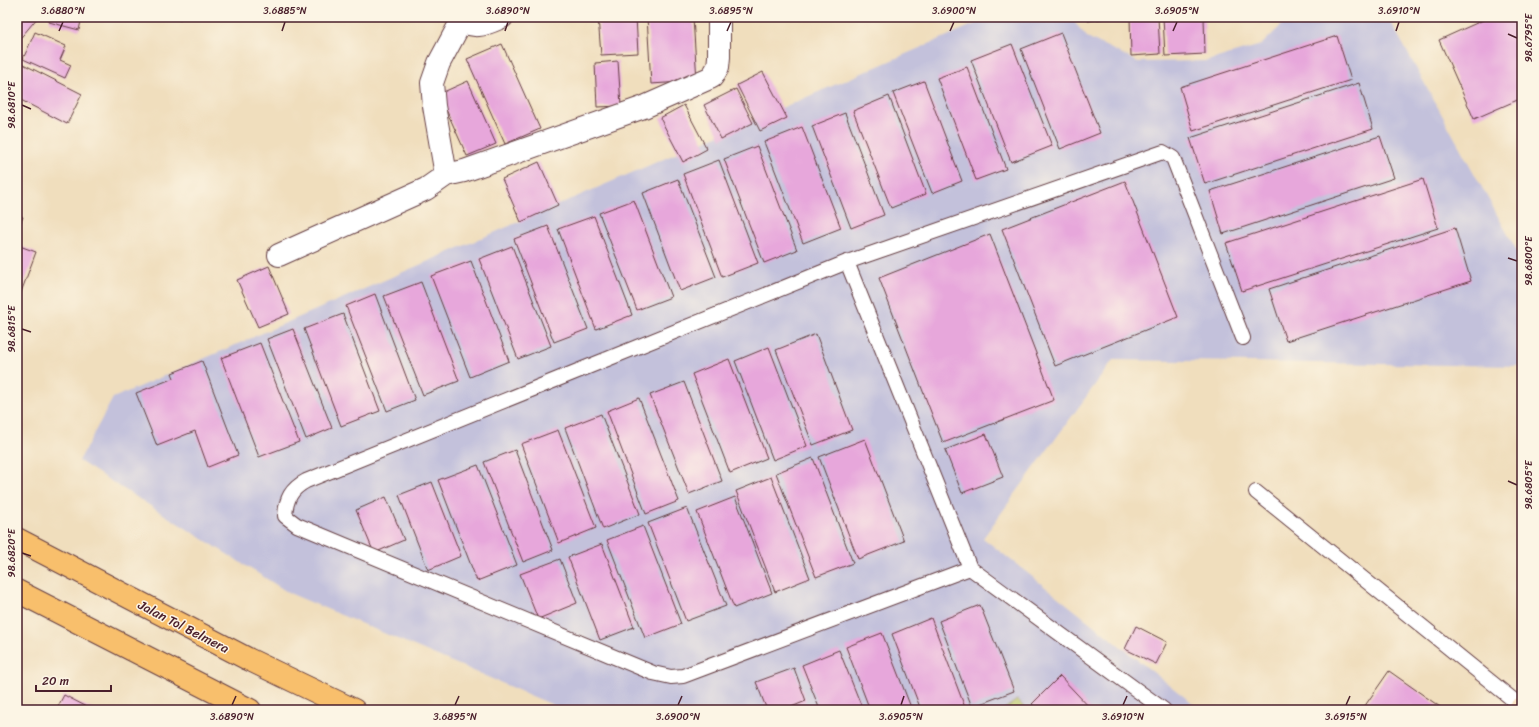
<svg xmlns="http://www.w3.org/2000/svg" width="1539" height="727" viewBox="0 0 1539 727" font-family="Sriracha,sans-serif">
<rect width="100%" height="100%" fill="#fcf5e5"/>
<filter id="ink" filterUnits="userSpaceOnUse"><feTurbulence type="fractalNoise" baseFrequency=".025" numOctaves="2"/><feDisplacementMap in="SourceGraphic" scale="8" xChannelSelector="R" yChannelSelector="G"/><feConvolveMatrix kernelMatrix="1 2 1 2 8 2 1 2 1" color-interpolation-filters="sRGB"/></filter>
<filter id="wash" filterUnits="userSpaceOnUse"><feTurbulence type="fractalNoise" baseFrequency=".012" numOctaves="4" result="noise"/><feDisplacementMap in="SourceGraphic" scale="16" xChannelSelector="R" yChannelSelector="G"/><feGaussianBlur stdDeviation="0.9" result="paint"/><feColorMatrix in="noise" values="0 0 0 0 0 0 0 0 0 0 0 0 0 0 0 0 0 1.4 0 .05"/><feComposite in="paint" operator="in"/></filter>
<g filter="url(#wash)">
<rect width="100%" height="100%" fill="#f0debd"/>
<!-- industrial -->
<path fill="#c3c1db" d="M 991,17 L 1070,17 L 1087,37 L 1138,62 L 1207,61 L 1261,45 L 1290,17 L 1388,17 L 1522,260 L 1522,366 L 1113,360 L 983,538 L 1201,710 L 1027,710 L 1017,701 L 1003,710 L 565,710 L 289,593 L 79,461 L 113,398 Z"/>
<!-- green -->
<path fill="#b8c566" stroke="#817248" d="M 1017,700 L 1027,710 L 1003,710 Z"/>
<g id="blocks">
<!-- building -->
<path fill="#e7a7db" d="M 17,17 L 38,17 L 18,41 L 17,40 Z
M 50,17 L 82,17 L 79,30 L 49,22 Z
M 165,17 L 180,17 L 180,20 Z
M 598,17 L 636,17 L 638,53 L 601,55 Z
M 647,17 L 693,17 L 697,81 L 651,84 Z
M 1088,17 L 1107,17 L 1107,18 L 1088,21 Z
M 1130,17 L 1158,17 L 1160,54 L 1131,56 Z
M 1163,17 L 1204,17 L 1205,54 L 1165,56 Z
M 1490,17 L 1522,17 L 1522,98 L 1474,119 L 1439,40 Z
M 35,32 L 66,46 L 60,60 L 71,65 L 65,78 L 23,59 Z
M 1061,33 L 1100,133 L 1060,149 L 1021,49 Z
M 1337,36 L 1351,80 L 1193,131 L 1180,87 Z
M 502,44 L 540,129 L 505,144 L 467,59 Z
M 1012,44 L 1052,146 L 1011,162 L 971,60 Z
M 618,61 L 621,106 L 597,107 L 595,63 Z
M 21,63 L 82,94 L 67,124 L 17,98 L 17,72 Z
M 967,67 L 1006,169 L 976,180 L 937,78 Z
M 763,72 L 787,118 L 760,131 L 737,85 Z
M 468,81 L 496,144 L 467,156 L 439,94 Z
M 924,81 L 962,181 L 932,193 L 893,93 Z
M 1359,83 L 1373,129 L 1205,184 L 1190,138 Z
M 736,89 L 753,123 L 721,139 L 704,105 Z
M 889,96 L 926,194 L 891,208 L 853,111 Z
M 684,105 L 707,149 L 683,162 L 660,118 Z
M 845,113 L 884,215 L 851,228 L 812,126 Z
M 802,127 L 841,228 L 803,243 L 764,142 Z
M 1380,136 L 1394,178 L 1223,234 L 1210,191 Z
M 757,146 L 797,250 L 764,263 L 724,159 Z
M 719,160 L 758,263 L 722,277 L 683,174 Z
M 539,162 L 558,205 L 521,222 L 502,179 Z
M 678,179 L 716,277 L 680,291 L 643,193 Z
M 1423,179 L 1438,228 L 1242,291 L 1226,243 Z
M 1125,181 L 1178,317 L 1055,366 L 1002,229 Z
M 634,200 L 671,297 L 637,310 L 599,213 Z
M 17,215 L 23,217 L 17,231 Z
M 594,216 L 632,315 L 596,329 L 558,229 Z
M 548,226 L 588,329 L 554,342 L 514,239 Z
M 1455,228 L 1471,281 L 1286,341 L 1269,289 Z
M 990,234 L 1054,400 L 943,443 L 879,278 Z
M 17,245 L 36,252 L 17,303 Z
M 512,246 L 551,346 L 518,359 L 479,259 Z
M 471,261 L 509,361 L 470,377 L 431,276 Z
M 269,266 L 289,314 L 258,327 L 237,280 Z
M 421,282 L 459,381 L 423,395 L 384,296 Z
M 375,294 L 415,400 L 387,411 L 346,306 Z
M 343,314 L 380,411 L 341,426 L 304,329 Z
M 293,329 L 332,428 L 306,439 L 267,339 Z
M 816,334 L 852,430 L 813,445 L 776,350 Z
M 260,343 L 299,442 L 259,457 L 221,358 Z
M 769,347 L 807,446 L 773,460 L 735,361 Z
M 729,359 L 767,458 L 730,473 L 692,374 Z
M 202,361 L 238,455 L 208,467 L 195,431 L 157,446 L 136,393 L 174,378 L 172,373 Z
M 684,382 L 722,481 L 689,494 L 650,395 Z
M 639,398 L 679,501 L 646,514 L 607,411 Z
M 601,414 L 640,514 L 603,529 L 565,428 Z
M 558,430 L 596,528 L 559,543 L 521,444 Z
M 986,434 L 1003,477 L 962,493 L 945,450 Z
M 865,439 L 904,541 L 858,559 L 819,457 Z
M 515,450 L 553,550 L 523,562 L 484,462 Z
M 813,458 L 853,563 L 816,577 L 776,473 Z
M 478,465 L 517,565 L 477,581 L 438,480 Z
M 771,477 L 810,578 L 775,592 L 736,491 Z
M 432,482 L 461,556 L 428,570 L 399,495 Z
M 386,497 L 404,540 L 374,553 L 356,510 Z
M 735,497 L 772,593 L 734,608 L 697,512 Z
M 687,508 L 726,606 L 686,621 L 648,523 Z
M 643,526 L 681,624 L 645,638 L 607,540 Z
M 602,544 L 634,627 L 600,640 L 568,557 Z
M 560,559 L 577,603 L 538,619 L 520,574 Z
M 980,605 L 1014,691 L 972,707 L 939,621 Z
M 931,618 L 966,710 L 921,710 L 892,634 Z
M 1136,626 L 1167,642 L 1156,664 L 1125,649 Z
M 882,633 L 912,710 L 870,710 L 846,647 Z
M 839,650 L 863,710 L 820,710 L 802,665 Z
M 794,668 L 806,701 L 784,710 L 767,710 L 756,682 Z
M 1389,671 L 1443,709 L 1442,710 L 1362,710 Z
M 1060,676 L 1092,710 L 1038,710 L 1032,704 Z
M 64,695 L 93,710 L 56,710 Z"/>
</g>
</g>
<g filter="url(#ink)">
<use href="#blocks" fill-opacity="0" stroke="#633c41" stroke-width="1"/>
<g fill="none" stroke-linecap="round" stroke-linejoin="round">
<defs>
<path id="lane" d="M 847,262 L 970,568 L 1164,710
M 1256,492 L 1522,707
M 970,568 L 683,676 L 671,677 L 653,673 L 297,525 L 285,516 C 286,499 291,489 306,481 L 847,262 L 1163,152 L 1173,158 L 1243,338"/>
<path id="street" d="M 460,17 C 472,32 488,23 502,17
M 446,175 L 464,171 L 644,107 L 712,77 L 718,67 L 719,57 L 719,17
M 279,255 L 426,189 L 446,175 L 434,106 L 432,83 L 439,63 L 462,20"/>
<path id="secondary" d="M 1519,710 L 1522,708"/>
<path id="highway" d="M 17,539 L 248,659 L 354,710
M 17,591 L 250,710"/>
</defs>
<!-- lane casing -->
<use href="#lane" stroke="#633c41" stroke-width="16"/>
<!-- street casing -->
<use href="#street" stroke="#633c41" stroke-width="24"/>
<!-- secondary casing -->
<use href="#secondary" stroke="#633c41" stroke-width="24"/>
<!-- highway casing -->
<use href="#highway" stroke="#633c41" stroke-width="24"/>
<!-- lane -->
<use href="#lane" stroke="#fff" stroke-width="14"/>
<!-- street -->
<use href="#street" stroke="#fff" stroke-width="22"/>
<!-- secondary -->
<use href="#secondary" stroke="#fce5c4" stroke-width="22"/>
<!-- highway -->
<use href="#highway" stroke="#f8bf6c" stroke-width="22"/>
</g>
</g>
<!-- ticks -->
<path fill="none" stroke="#4a1f2b" stroke-width="1.5" d="M 59,31 L 63,22M 282,31 L 285,22M 505,31 L 508,22M 727,31 L 731,22M 950,31 L 954,22M 1173,31 L 1177,22M 1396,31 L 1399,22M 1508,34 L 1517,38M 22,105 L 31,109M 1508,258 L 1517,261M 22,329 L 31,332M 1508,481 L 1517,485M 22,553 L 31,556M 232,705 L 236,696M 455,705 L 459,696M 678,705 L 682,696M 901,705 L 904,696M 1123,705 L 1127,696M 1346,705 L 1350,696"/>
<g text-anchor="middle" stroke-width="3" stroke-linejoin="round" paint-order="stroke">
<!-- street labels -->
<g font-size="13" fill="#4a1f2b" stroke="#fcf5e5">
<text transform="translate(184 626) rotate(27)" y="5">Jalan Tol Belmera</text>
</g>
</g>
<!-- margin -->
<rect width="1539" height="727" fill="none" stroke="#fcf5e5" stroke-width="44"/>
<!-- scale -->
<path d="M36 685v6h75v-6" fill="none" stroke="#4a1f2b" stroke-width="2"/>
<text x="42" y="685" font-size="12" fill="#4a1f2b" stroke="#fcf5e5" stroke-width="3" paint-order="stroke">20 m</text>
<rect x="22" y="22" width="1495" height="683" fill="none" stroke="#4a1f2b" stroke-width="1.5"/>
<g font-size="10" text-anchor="middle" fill="#4a1f2b">
<text x="63" y="14">3.6880°N</text>
<text x="285" y="14">3.6885°N</text>
<text x="508" y="14">3.6890°N</text>
<text x="731" y="14">3.6895°N</text>
<text x="954" y="14">3.6900°N</text>
<text x="1177" y="14">3.6905°N</text>
<text x="1399" y="14">3.6910°N</text>
<text transform="translate(1528 38) rotate(-90)" y="4">98.6795°E</text>
<text transform="translate(11 105) rotate(-90)" y="4">98.6810°E</text>
<text transform="translate(1528 261) rotate(-90)" y="4">98.6800°E</text>
<text transform="translate(11 329) rotate(-90)" y="4">98.6815°E</text>
<text transform="translate(1528 485) rotate(-90)" y="4">98.6805°E</text>
<text transform="translate(11 553) rotate(-90)" y="4">98.6820°E</text>
<text x="232" y="720">3.6890°N</text>
<text x="455" y="720">3.6895°N</text>
<text x="678" y="720">3.6900°N</text>
<text x="901" y="720">3.6905°N</text>
<text x="1123" y="720">3.6910°N</text>
<text x="1346" y="720">3.6915°N</text>
</g>
</svg>
